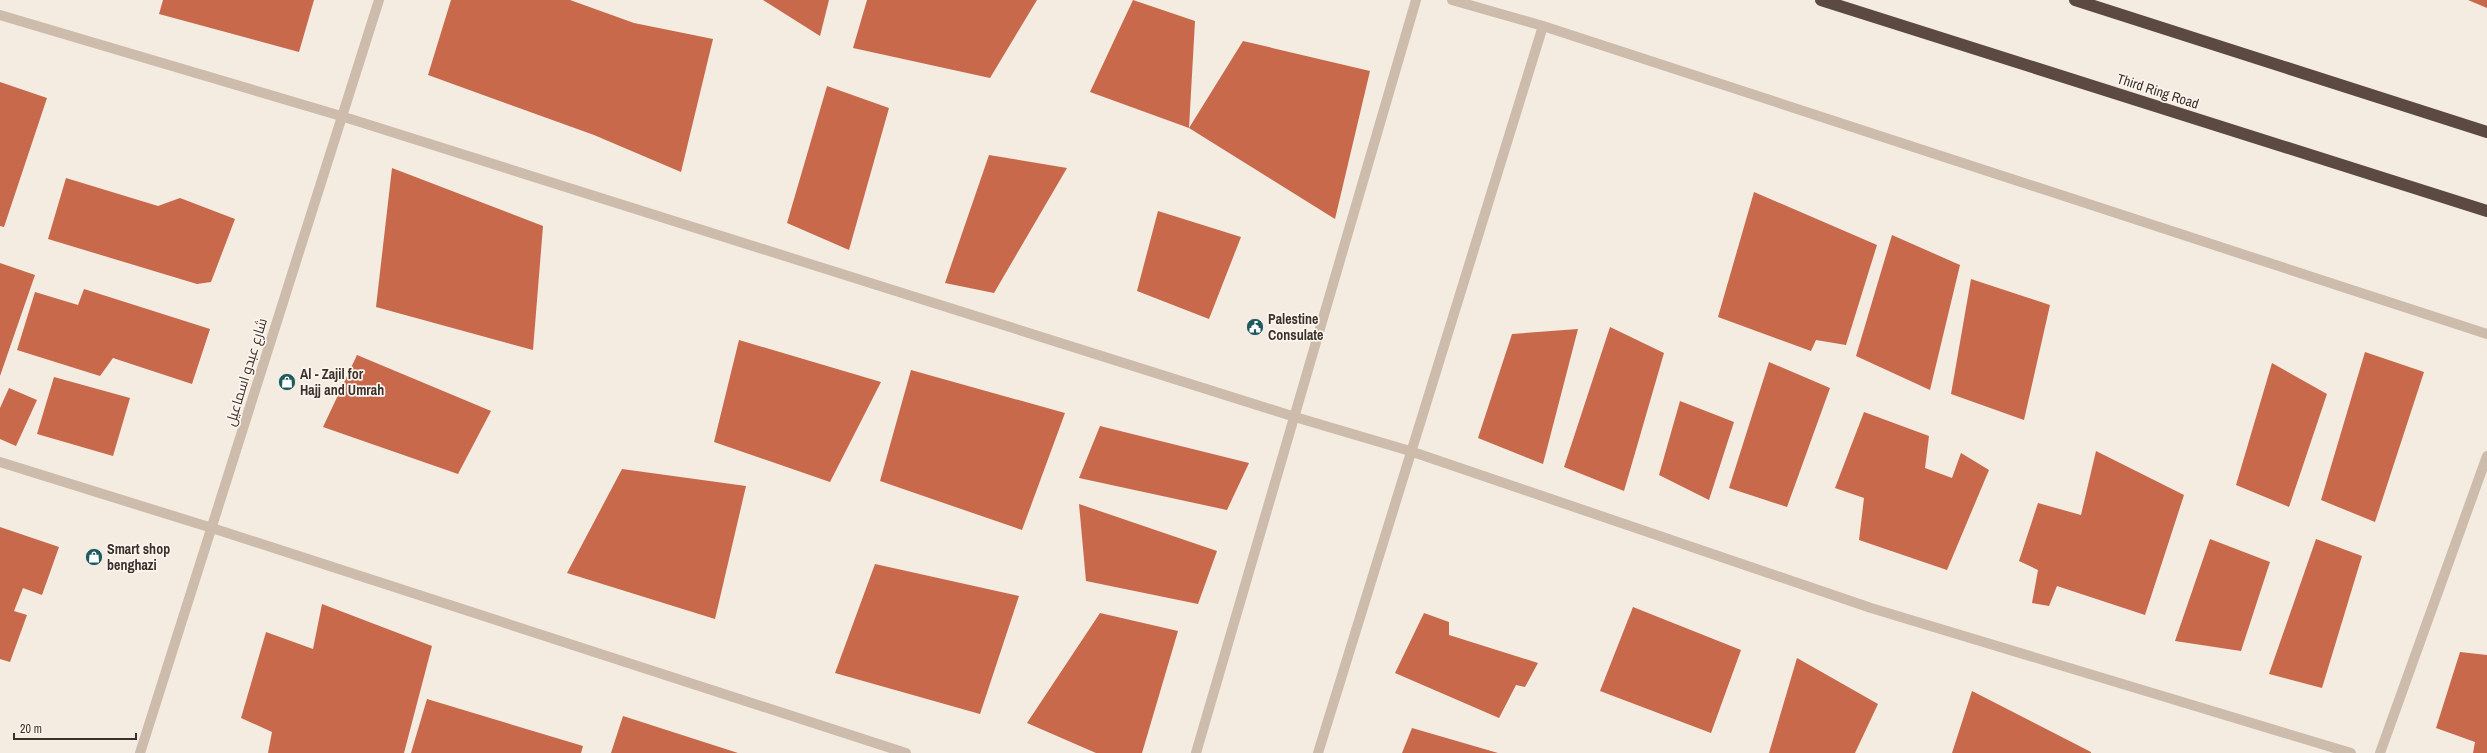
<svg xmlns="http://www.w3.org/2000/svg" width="2487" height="753" viewBox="0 0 2487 753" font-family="'Archivo Narrow',Cairo,sans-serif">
<rect width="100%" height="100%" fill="#f4ebe1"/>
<!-- building -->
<path fill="#c8694b" d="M 163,0 L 314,0 L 299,52 L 159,14 Z
M 451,0 L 570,0 L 634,23 L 713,39 L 681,172 L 594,135 L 428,75 Z
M 763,0 L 829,0 L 820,36 Z
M 867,0 L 1037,0 L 990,78 L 853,48 Z
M 1133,0 L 1195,21 L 1189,128 L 1243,41 L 1370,71 L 1335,219 L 1189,128 L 1090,92 Z
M 2468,0 L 2487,0 L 2487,8 Z
M 0,82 L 47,98 L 4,227 L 0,226 Z
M 827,86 L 889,108 L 849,250 L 787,223 Z
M 989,155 L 1067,168 L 994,293 L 945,283 Z
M 392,168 L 543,226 L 533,350 L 376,307 Z
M 66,178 L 158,206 L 180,198 L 235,219 L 211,282 L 197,284 L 48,239 Z
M 1754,192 L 1877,245 L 1846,345 L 1816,340 L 1811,351 L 1718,317 Z
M 1158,211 L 1241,237 L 1209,319 L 1137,291 Z
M 1892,235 L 1960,265 L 1930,390 L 1856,356 Z
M 0,263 L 35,275 L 0,376 Z
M 1971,279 L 2050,305 L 2024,420 L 1951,394 Z
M 84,289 L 210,329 L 192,384 L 113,358 L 100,376 L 17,350 L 35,292 L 78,305 Z
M 1610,327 L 1664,353 L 1624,491 L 1564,467 Z
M 1578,329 L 1543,464 L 1478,438 L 1512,334 Z
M 739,340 L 881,382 L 830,482 L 714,442 Z
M 2365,352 L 2424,372 L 2375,522 L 2321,500 Z
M 357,355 L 491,411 L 458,474 L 323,427 Z
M 1769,362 L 1830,388 L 1787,507 L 1729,488 Z
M 2272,363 L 2327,394 L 2289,507 L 2236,485 Z
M 911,370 L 1065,413 L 1022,530 L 880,481 Z
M 54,377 L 130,398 L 113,456 L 37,434 Z
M 9,388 L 37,400 L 16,446 L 0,439 L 0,408 Z
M 1680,401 L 1734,422 L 1709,500 L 1659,475 Z
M 1864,412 L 1929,436 L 1925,468 L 1952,478 L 1961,453 L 1989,470 L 1947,570 L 1859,540 L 1864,498 L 1835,488 Z
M 1100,426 L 1249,463 L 1227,510 L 1079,478 Z
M 2096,451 L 2184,495 L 2145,615 L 2057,586 L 2049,606 L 2032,603 L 2038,570 L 2019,561 L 2038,503 L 2081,515 Z
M 622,469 L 746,486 L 715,619 L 567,573 Z
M 1079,504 L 1217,551 L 1198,604 L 1086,581 Z
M 0,527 L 59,547 L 42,595 L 23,588 L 14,611 L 27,615 L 10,662 L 0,659 Z
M 2210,539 L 2270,562 L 2241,651 L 2175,641 Z
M 2316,539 L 2362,556 L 2322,688 L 2269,674 Z
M 875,564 L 1019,596 L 980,714 L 835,673 Z
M 322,604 L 432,646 L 404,753 L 268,753 L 272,732 L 241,718 L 266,632 L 313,649 Z
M 1633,607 L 1741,650 L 1711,733 L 1600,691 Z
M 1100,613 L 1178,631 L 1142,753 L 1096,753 L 1027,723 Z
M 1424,613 L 1449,622 L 1449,635 L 1538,663 L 1525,687 L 1516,685 L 1499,718 L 1395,673 Z
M 2460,652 L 2487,655 L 2487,753 L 2473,753 L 2475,742 L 2436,728 Z
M 1797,658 L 1878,704 L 1855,753 L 1769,753 Z
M 1972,691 L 2091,752 L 2091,753 L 1952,753 Z
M 427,699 L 583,746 L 581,753 L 411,753 Z
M 623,716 L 738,753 L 611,753 Z
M 1412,728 L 1498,753 L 1402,753 Z"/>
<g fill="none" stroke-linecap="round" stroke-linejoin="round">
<!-- street -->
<path stroke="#cdbbac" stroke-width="10" d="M 1452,0 L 1543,26 L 2487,334
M 0,15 L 341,116 L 1295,417 L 1410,451 L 1871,608 L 2351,753
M 0,462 L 212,528 L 906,753
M 140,753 L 379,0
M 1196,753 L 1416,0
M 1318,753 L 1543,26
M 2380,753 L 2487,456"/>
<!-- highway -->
<path stroke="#5c4a42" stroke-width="12" d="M 1821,0 L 2487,211
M 2075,0 L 2487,132"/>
</g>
<!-- icons -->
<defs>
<symbol id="civic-disc" viewBox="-11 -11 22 22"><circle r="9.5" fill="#1f5a5e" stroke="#fbf5ee"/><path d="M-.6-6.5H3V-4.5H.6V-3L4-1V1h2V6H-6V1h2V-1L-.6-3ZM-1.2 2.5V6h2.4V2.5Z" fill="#fff"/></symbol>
<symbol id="shop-disc" viewBox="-11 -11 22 22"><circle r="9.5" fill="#1f5a5e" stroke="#fbf5ee"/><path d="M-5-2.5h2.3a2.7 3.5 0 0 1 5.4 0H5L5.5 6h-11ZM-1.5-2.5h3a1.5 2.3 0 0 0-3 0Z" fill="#fff"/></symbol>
</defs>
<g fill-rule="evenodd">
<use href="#civic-disc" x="1245" y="317" width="20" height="20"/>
<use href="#shop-disc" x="277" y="372" width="20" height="20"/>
<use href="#shop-disc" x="84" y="547" width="20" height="20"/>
</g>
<g text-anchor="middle" stroke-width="3.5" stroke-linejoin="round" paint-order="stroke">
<!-- street labels -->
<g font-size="14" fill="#3b302b" stroke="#fbf5ee">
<text transform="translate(2158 91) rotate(18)" y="5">Third Ring Road</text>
<text transform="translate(246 372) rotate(-73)" y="5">شارع عبدو اسماعيل</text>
</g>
<!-- poi labels -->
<g font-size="14" font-weight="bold" fill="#3b302b" stroke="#fbf5ee" text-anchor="start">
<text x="1268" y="324">Palestine<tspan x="1268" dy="16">Consulate</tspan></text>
<text x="300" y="379">Al - Zajil for<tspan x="300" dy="16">Hajj and Umrah</tspan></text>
<text x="107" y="554">Smart shop<tspan x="107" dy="16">benghazi</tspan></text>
</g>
</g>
<!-- scale -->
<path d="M14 733v6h122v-6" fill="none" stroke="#3b302b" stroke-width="2"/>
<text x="20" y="733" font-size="12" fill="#3b302b" stroke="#fbf5ee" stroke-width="3" paint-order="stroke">20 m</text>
</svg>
